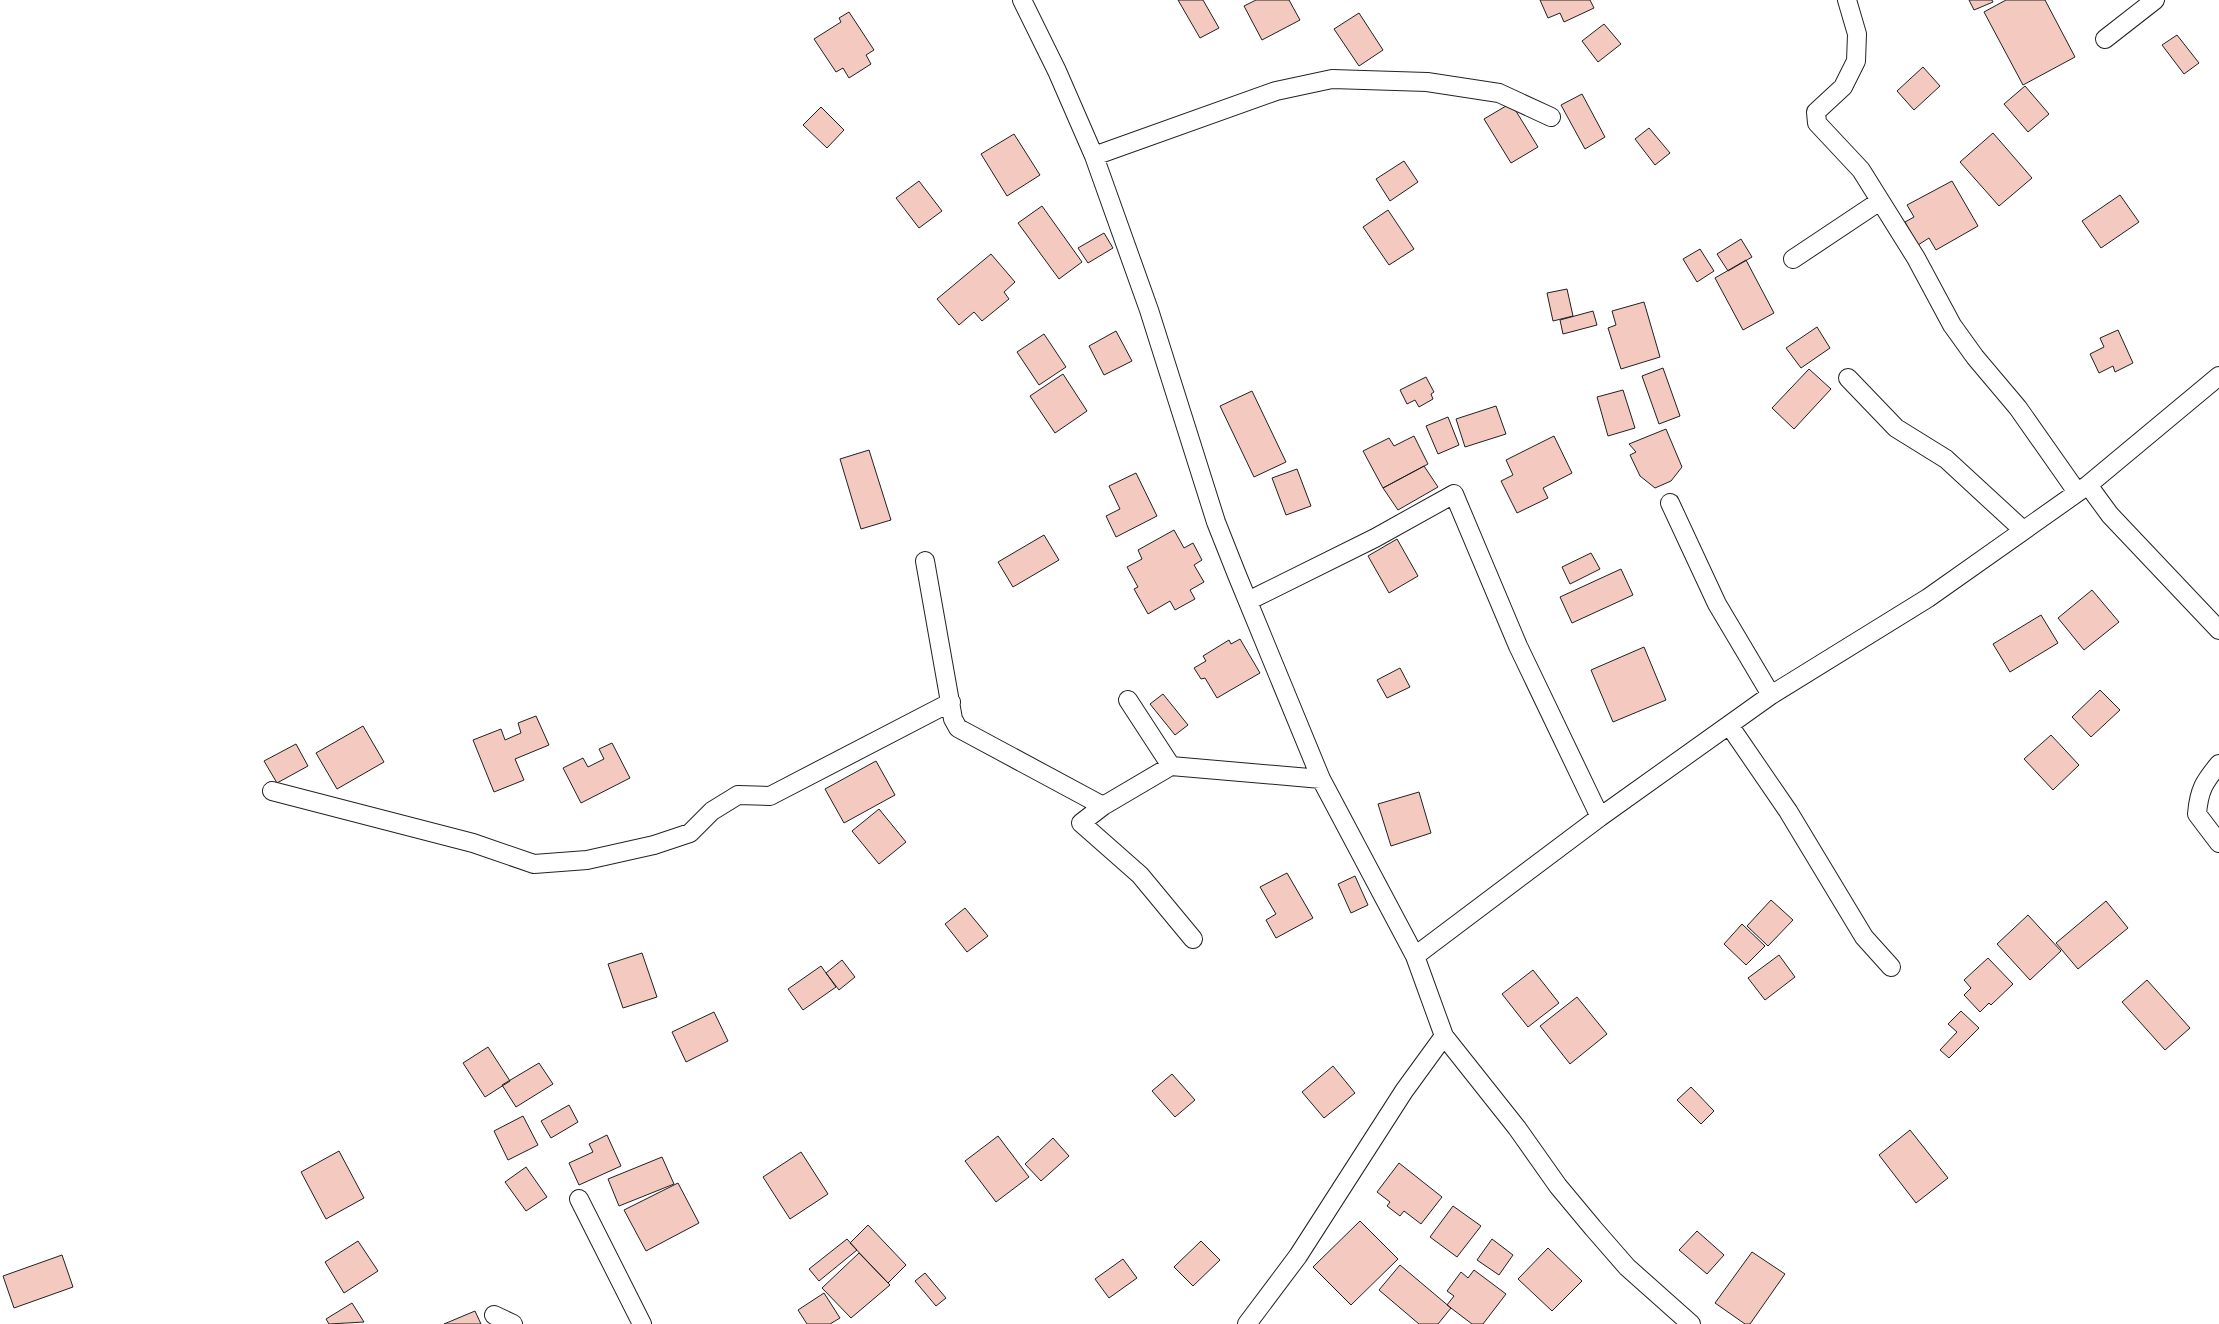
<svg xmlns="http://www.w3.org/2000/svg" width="2219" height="1324" viewBox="0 0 2219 1324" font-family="Overpass,sans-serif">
<rect width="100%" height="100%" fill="#fff"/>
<!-- building -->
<path fill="#f3c9c0" stroke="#222" d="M 1178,0 L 1203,0 L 1219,28 L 1200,38 Z
M 1256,0 L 1289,0 L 1300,20 L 1262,40 L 1244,6 Z
M 1540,0 L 1590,0 L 1594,8 L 1564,22 L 1560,13 L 1548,18 Z
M 1969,0 L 1992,0 L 1993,2 L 1974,10 Z
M 2006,0 L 2045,0 L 2075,57 L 2023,85 L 1984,12 Z
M 849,12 L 874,50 L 866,55 L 871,64 L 849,78 L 843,68 L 836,72 L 814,39 L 841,22 L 839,18 Z
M 1359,13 L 1383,50 L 1359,66 L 1334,29 Z
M 1604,24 L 1621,44 L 1598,62 L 1582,41 Z
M 2177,35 L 2199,63 L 2184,74 L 2162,45 Z
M 1923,67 L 1940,86 L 1914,110 L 1897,91 Z
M 2025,86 L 2049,114 L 2028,132 L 2004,104 Z
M 1582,94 L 1605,137 L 1585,149 L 1561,105 Z
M 1511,103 L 1538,147 L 1511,163 L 1484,119 Z
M 821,107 L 844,130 L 827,148 L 803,125 Z
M 1649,128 L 1670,153 L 1655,165 L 1635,139 Z
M 1993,133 L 2032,178 L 1999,206 L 1960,162 Z
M 1014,134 L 1040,175 L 1007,196 L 981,154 Z
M 1404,161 L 1418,182 L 1390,201 L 1376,179 Z
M 919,181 L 942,211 L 919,228 L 896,198 Z
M 1952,181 L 1978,226 L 1936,250 L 1929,238 L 1918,245 L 1905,222 L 1914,217 L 1907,205 Z
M 2120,195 L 2139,222 L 2101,248 L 2082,221 Z
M 1042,206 L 1082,262 L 1059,279 L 1018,223 Z
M 1388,210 L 1414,249 L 1389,265 L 1363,227 Z
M 1104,233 L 1113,248 L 1088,263 L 1078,248 Z
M 1741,239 L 1752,257 L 1728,271 L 1717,254 Z
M 1700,249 L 1714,271 L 1697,282 L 1683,259 Z
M 991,254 L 1015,282 L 1004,292 L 1009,299 L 982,321 L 974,312 L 959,325 L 937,299 Z
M 1746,260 L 1774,313 L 1743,330 L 1715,278 Z
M 1567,289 L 1573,316 L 1553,321 L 1547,293 Z
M 1644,302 L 1660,357 L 1621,369 L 1608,328 L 1616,325 L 1612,311 Z
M 1593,311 L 1597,325 L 1563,334 L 1560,320 Z
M 1817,327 L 1830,348 L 1801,368 L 1786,348 Z
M 2118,330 L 2133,363 L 2115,372 L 2113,366 L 2099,373 L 2090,354 L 2104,347 L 2100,338 Z
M 1116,331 L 1132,361 L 1104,375 L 1089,346 Z
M 1044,334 L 1066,367 L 1039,385 L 1017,352 Z
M 1663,368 L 1680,416 L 1659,424 L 1642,376 Z
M 1809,369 L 1831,389 L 1794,429 L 1772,408 Z
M 1063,374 L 1087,411 L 1055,433 L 1030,396 Z
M 1426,377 L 1434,392 L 1431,394 L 1433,399 L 1419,407 L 1415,400 L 1407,404 L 1400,390 Z
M 1623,390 L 1635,428 L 1608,436 L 1597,397 Z
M 1252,391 L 1286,462 L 1254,477 L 1220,406 Z
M 1496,406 L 1506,434 L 1465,447 L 1456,419 Z
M 1448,417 L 1459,445 L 1438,454 L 1426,426 Z
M 1666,429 L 1682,467 L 1671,481 L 1655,488 L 1640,476 L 1630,455 L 1636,452 L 1629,444 Z
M 1414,436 L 1428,464 L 1383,488 L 1363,451 L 1389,438 L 1394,446 Z
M 1554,436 L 1572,473 L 1543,488 L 1548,498 L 1517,513 L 1501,481 L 1513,475 L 1506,460 Z
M 869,450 L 891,520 L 861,529 L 840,459 Z
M 1424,466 L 1438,487 L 1398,510 L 1383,488 Z
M 1297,469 L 1311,506 L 1286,515 L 1272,478 Z
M 1136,473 L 1157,516 L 1116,537 L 1106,516 L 1120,509 L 1109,486 Z
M 1174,530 L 1184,548 L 1193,543 L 1202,560 L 1194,565 L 1204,582 L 1190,590 L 1195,599 L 1175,610 L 1170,601 L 1148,614 L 1134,589 L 1138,587 L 1127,567 L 1142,559 L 1138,550 Z
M 1044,535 L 1059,560 L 1013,587 L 998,562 Z
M 1397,539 L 1418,576 L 1389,593 L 1368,556 Z
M 1591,553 L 1600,569 L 1570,584 L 1562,567 Z
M 1621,569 L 1633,595 L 1572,623 L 1560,597 Z
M 2092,590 L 2119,622 L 2084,650 L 2058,618 Z
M 2041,615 L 2058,643 L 2010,672 L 1993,644 Z
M 1240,639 L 1260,673 L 1217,698 L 1205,678 L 1201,679 L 1194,668 L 1206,661 L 1203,656 L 1229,640 L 1231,644 Z
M 1644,647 L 1666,700 L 1613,722 L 1591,670 Z
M 1400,668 L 1410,687 L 1387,698 L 1377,680 Z
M 2100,690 L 2120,710 L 2091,737 L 2072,717 Z
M 1163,694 L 1188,725 L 1175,735 L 1150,704 Z
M 536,716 L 549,745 L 515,759 L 524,780 L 494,792 L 473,740 L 501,729 L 505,740 L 521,733 L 518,723 Z
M 363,726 L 384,762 L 337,789 L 316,753 Z
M 2051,735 L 2079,765 L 2053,790 L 2024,759 Z
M 612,743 L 630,778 L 581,803 L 563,768 L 583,758 L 588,767 L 604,759 L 599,749 Z
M 296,744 L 308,766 L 277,783 L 264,761 Z
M 876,761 L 895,795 L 844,823 L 825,789 Z
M 1419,792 L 1431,833 L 1391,846 L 1378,804 Z
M 879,809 L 906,842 L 879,864 L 852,831 Z
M 1287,873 L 1313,918 L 1276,938 L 1266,920 L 1276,914 L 1260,887 Z
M 1355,876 L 1368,905 L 1351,913 L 1338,884 Z
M 1771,900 L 1793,920 L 1768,946 L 1747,926 Z
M 2106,901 L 2128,928 L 2078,969 L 2056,943 Z
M 965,908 L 988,936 L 967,952 L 945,924 Z
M 2028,915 L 2061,951 L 2030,980 L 1997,944 Z
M 1742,924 L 1765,946 L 1746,965 L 1724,944 Z
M 642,953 L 657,997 L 623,1008 L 608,964 Z
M 1779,955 L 1795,977 L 1765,1000 L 1748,978 Z
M 1988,958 L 2013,984 L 1991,1005 L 1989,1003 L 1980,1012 L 1964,995 L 1971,988 L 1964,980 Z
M 842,960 L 855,977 L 839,990 L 826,973 Z
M 821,966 L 836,987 L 803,1010 L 788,989 Z
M 1533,970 L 1559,1003 L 1528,1027 L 1502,994 Z
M 2147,980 L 2190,1028 L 2165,1050 L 2122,1002 Z
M 1577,997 L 1607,1034 L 1570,1064 L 1540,1026 Z
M 1961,1011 L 1979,1028 L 1949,1058 L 1940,1050 L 1957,1032 L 1948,1024 Z
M 714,1012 L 728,1041 L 686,1062 L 672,1032 Z
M 488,1047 L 510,1081 L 485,1097 L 463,1063 Z
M 539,1063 L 553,1084 L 516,1107 L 502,1085 Z
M 1333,1066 L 1355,1093 L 1324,1118 L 1302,1092 Z
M 1172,1074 L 1195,1100 L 1175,1117 L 1152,1091 Z
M 1691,1087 L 1714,1111 L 1701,1124 L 1677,1100 Z
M 569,1105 L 578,1122 L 551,1138 L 541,1121 Z
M 523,1116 L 538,1145 L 508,1160 L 494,1131 Z
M 1910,1130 L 1948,1178 L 1916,1203 L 1879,1155 Z
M 607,1135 L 621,1166 L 579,1185 L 569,1163 L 593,1152 L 589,1144 Z
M 998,1136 L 1029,1177 L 996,1202 L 965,1161 Z
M 1053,1138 L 1069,1156 L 1041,1181 L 1025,1164 Z
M 339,1151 L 364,1198 L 326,1219 L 301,1172 Z
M 801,1152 L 828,1194 L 790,1219 L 763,1177 Z
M 662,1157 L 674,1184 L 619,1206 L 608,1179 Z
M 1399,1163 L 1442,1197 L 1421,1224 L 1404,1211 L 1400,1216 L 1387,1206 L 1390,1202 L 1377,1192 Z
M 526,1167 L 547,1197 L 526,1211 L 505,1182 Z
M 678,1183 L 699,1223 L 646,1251 L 624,1210 Z
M 1453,1206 L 1481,1226 L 1457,1257 L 1430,1237 Z
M 1360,1221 L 1398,1259 L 1351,1305 L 1313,1267 Z
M 868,1225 L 906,1265 L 888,1283 L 850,1243 Z
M 1697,1231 L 1724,1255 L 1707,1274 L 1679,1250 Z
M 847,1239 L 857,1250 L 819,1281 L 809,1269 Z
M 1492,1239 L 1513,1255 L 1499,1275 L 1477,1260 Z
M 358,1241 L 378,1271 L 344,1293 L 325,1262 Z
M 1201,1241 L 1220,1260 L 1193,1286 L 1174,1267 Z
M 1548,1248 L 1582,1281 L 1552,1311 L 1518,1279 Z
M 1752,1252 L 1785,1274 L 1750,1324 L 1745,1324 L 1715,1303 Z
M 859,1253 L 890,1285 L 851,1318 L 822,1288 Z
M 62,1255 L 73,1287 L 14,1308 L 3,1276 Z
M 1123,1259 L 1137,1278 L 1109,1298 L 1095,1279 Z
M 1400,1265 L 1451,1308 L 1438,1324 L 1419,1324 L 1379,1290 Z
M 1474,1270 L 1506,1294 L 1483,1324 L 1472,1324 L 1447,1305 L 1454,1296 L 1447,1291 L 1461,1272 L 1468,1278 Z
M 925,1273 L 946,1298 L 936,1306 L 915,1281 Z
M 824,1293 L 840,1318 L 830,1324 L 807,1324 L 798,1310 Z
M 352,1303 L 364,1322 L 329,1324 L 326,1319 Z
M 475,1311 L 481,1324 L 444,1324 Z"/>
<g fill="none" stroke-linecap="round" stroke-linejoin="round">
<defs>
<path id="minor" d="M 1022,0 L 1057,71 L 1094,156 L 1149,310 L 1216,522 L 1237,575 L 1321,779 L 1415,956 L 1444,1036 L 1517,1128 L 1558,1186 L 1593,1228 L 1627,1267 L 1691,1324
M 1847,0 L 1857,34 L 1856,61 L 1843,87 L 1816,112 L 1817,123 L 1861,170 L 1916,258 L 1952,325 L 1975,357 L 2018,408 L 2077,492
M 2105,39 L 2155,0
M 1094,156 L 1276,91 L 1332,79 L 1427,82 L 1499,93 L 1551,117
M 1793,259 L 1880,201
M 1848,378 L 1896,428 L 1946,459 L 2023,530
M 2088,485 L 2110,515 L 2219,630
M 1670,503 L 1717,604 L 1771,695
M 925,561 L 953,719 L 958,728 L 1103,806 L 1171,766
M 1248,601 L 1375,538 L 1454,494 L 1518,646 L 1600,817
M 1128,700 L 1171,766 L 1321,779
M 1729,725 L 1788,811 L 1864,937 L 1891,967
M 2219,764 C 2204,782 2199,790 2197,814 L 2219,843
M 272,791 L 473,843 L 534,864 L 587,860 L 654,845 L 690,833 L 712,811 L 738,795 L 770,796 L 951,702
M 1103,806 L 1081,823 L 1140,875 L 1193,939
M 1415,956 L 1600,817 L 1771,695 L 1928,598 L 2088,485 L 2219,376
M 579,1199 L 642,1324
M 494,1315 L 513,1324
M 1247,1324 L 1298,1256 L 1404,1091 L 1444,1036"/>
</defs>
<!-- minor casing -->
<use href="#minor" stroke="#222" stroke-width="20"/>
<!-- minor -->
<use href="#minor" stroke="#fff" stroke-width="18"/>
</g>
</svg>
